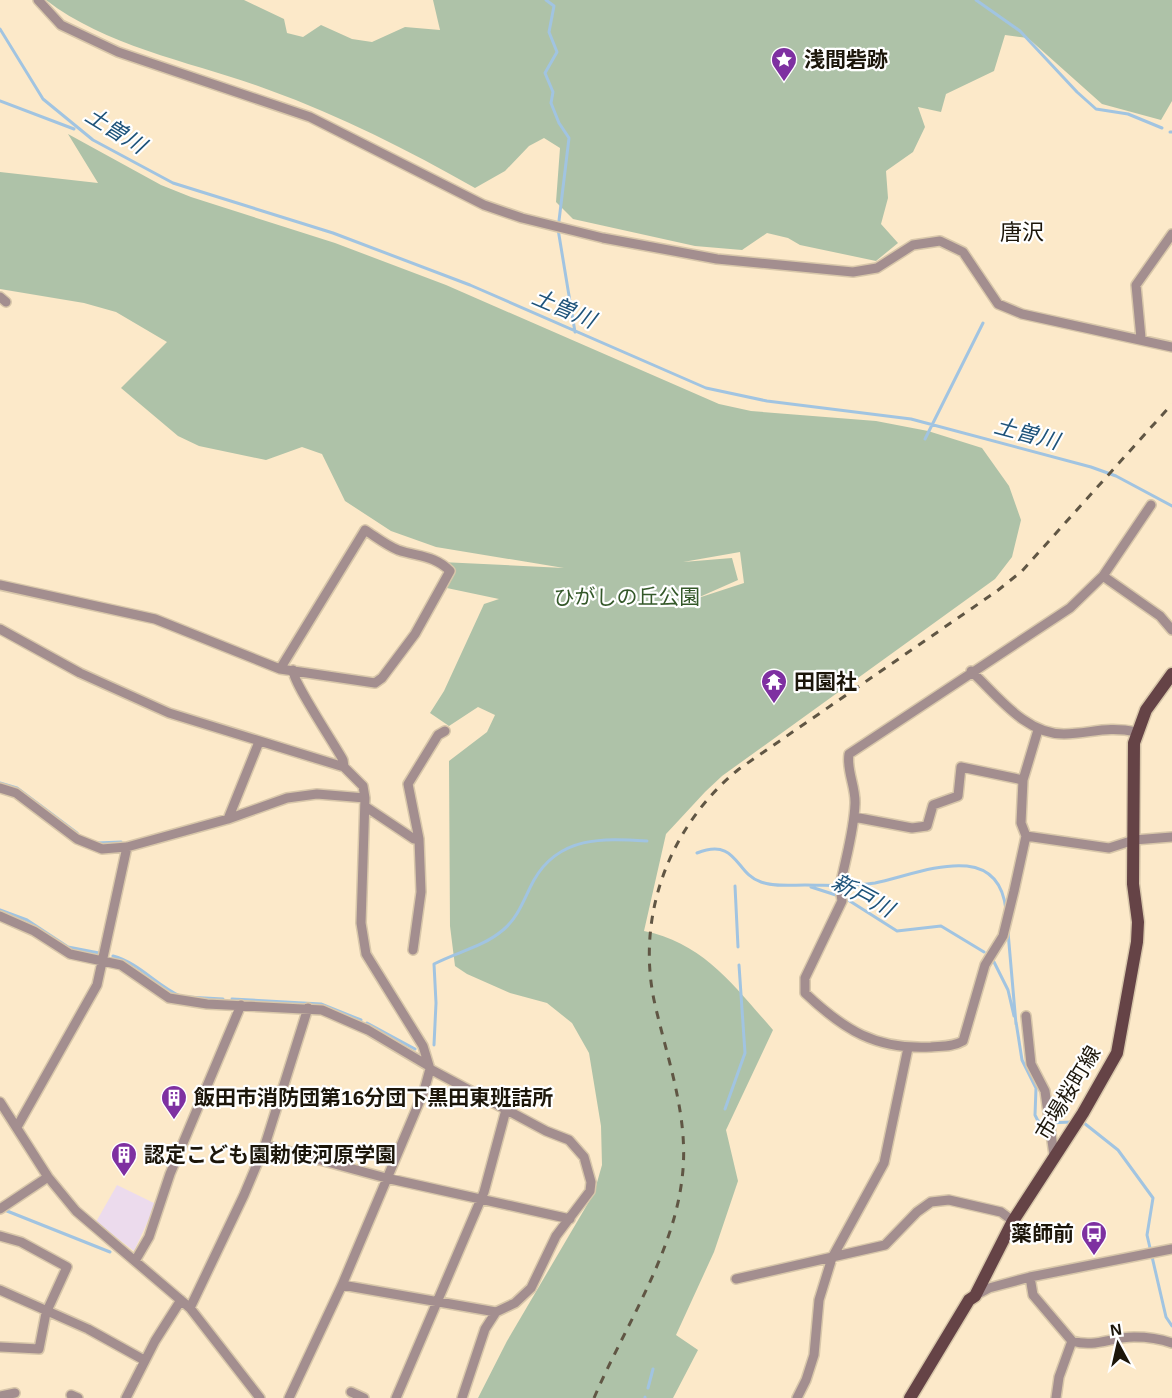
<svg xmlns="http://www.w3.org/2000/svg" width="1172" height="1398" viewBox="0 0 1172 1398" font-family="Arial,'Noto Sans JP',sans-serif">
<rect width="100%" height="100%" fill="#fce9c9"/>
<!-- education -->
<path fill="#ecdbed" d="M 117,1185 L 156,1204 L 134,1251 L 96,1222 Z"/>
<!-- green -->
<path fill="#aec2a8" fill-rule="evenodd" d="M 46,0 L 244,0 L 284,19 L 287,33 L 303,37 L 321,25 L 352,39 L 372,42 L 405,27 L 440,30 L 433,0 L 1172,0 L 1172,101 L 1161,120 L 1102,104 L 1028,38 L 1005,35 L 994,71 L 946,94 L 941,112 L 918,107 L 925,127 L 913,152 L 886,171 L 888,198 L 881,224 L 898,243 L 876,261 L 800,245 L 788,238 L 767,233 L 742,250 L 695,246 L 573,219 L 556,202 L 560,148 L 544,138 L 529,146 L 505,171 L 475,188 C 408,150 341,116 269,90 C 197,63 108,48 46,0 Z
M 68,134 L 161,185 L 191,197 L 335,243 L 446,285 L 719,404 L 751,411 L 876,421 L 928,431 L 982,448 L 1009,486 L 1021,520 L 1012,557 L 995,579 L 722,776 L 705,792 L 666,834 L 644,931 C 704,943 735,987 773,1030 L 726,1130 L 738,1181 L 714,1252 L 676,1335 L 698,1350 L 673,1398 L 478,1398 L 507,1341 L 594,1193 L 602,1165 L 601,1126 L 589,1053 L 572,1023 L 547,1003 L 510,993 L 467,974 L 455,966 L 450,926 L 449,761 L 487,732 L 495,715 L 478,707 L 449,726 L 430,713 L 444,691 L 484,604 L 499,599 L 442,587 L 450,571 L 441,562 L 564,568 L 436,547 L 391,531 L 345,501 L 322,454 L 302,447 L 266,460 L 199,446 L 178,436 L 121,388 L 167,342 L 116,312 L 84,303 L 0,289 L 0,172 L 98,183 ZM 740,552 L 744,583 L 695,599 L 738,580 L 732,558 L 683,562 Z"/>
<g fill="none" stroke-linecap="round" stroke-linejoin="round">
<!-- stream -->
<path stroke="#a1c4e1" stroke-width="3" d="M 546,0 L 554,6 L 549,32 L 557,52 L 545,73 L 553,92 L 551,103 L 559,123 L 569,138 L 558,229 L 575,332
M 976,0 L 1020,31 L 1077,92 L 1096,109 L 1128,114 L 1162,128
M 0,29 L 43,99 L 93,140 L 173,183 L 333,233 L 470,285 L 706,388 L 767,401 L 911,419 L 1091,467 L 1116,476 L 1172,506
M 0,101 L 74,129
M 1170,132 L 1172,132
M 925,439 L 983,323
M 0,783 L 17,788 L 77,833
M 97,843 L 121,842
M 697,853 C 738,837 735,874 761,882 C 774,887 791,885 805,885
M 805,885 C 828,885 852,887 875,883 C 919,874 998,837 1006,910
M 735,886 L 738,947
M 811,887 L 839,896
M 845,898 L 897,931 L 941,926 L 984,952
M 0,910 L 27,920 L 68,947 L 99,953
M 1008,932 L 1016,1024
M 113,956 C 139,963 156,985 180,996
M 994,962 L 1008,990 L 1014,1016
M 187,997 L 223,999
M 232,999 L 321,1004 L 361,1020
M 1016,1022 L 1022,1060 L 1036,1088 L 1035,1115 L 1038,1121 L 1046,1123 L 1072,1122
M 367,1023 L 415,1049
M 434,1045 L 436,1003 L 434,964 C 457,952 483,947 503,930 C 519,917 525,896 534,880 C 559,836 603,838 647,841
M 725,1109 L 745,1053 L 739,965
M 1084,1123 L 1118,1150 L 1153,1198 L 1147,1235 L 1166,1317 L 1172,1326
M 7,1211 L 110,1252
M 648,1388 L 653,1369
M 645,1398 L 645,1397"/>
<defs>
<path id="minor" d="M 38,0 L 61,25 L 118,52 L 310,117 L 484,205 L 522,218 L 603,238 L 717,259 L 853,272 L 877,268 L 913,245 L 940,241 L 963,252 L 998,304 L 1022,314 L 1172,347
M 0,297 L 6,302
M 1141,338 L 1136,285 L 1172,234
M 1103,576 L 1160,616 L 1172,630
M 0,585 L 155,619 L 280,669 L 375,683 L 382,678 L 415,634 L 450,571 C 434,555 418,557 398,550 C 386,545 376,537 365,530 L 280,669
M 0,629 L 80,673 L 169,713 L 344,767 L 363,786 L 365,798 L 361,923 L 366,954 L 423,1046 L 430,1069 L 546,1131 L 569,1140 L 584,1157 L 591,1182 L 590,1191 L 556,1236 L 531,1288 L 515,1303 L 496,1312 L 485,1329 L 462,1398
M 293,670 C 292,681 335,745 343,760 L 344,767
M 971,671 C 998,696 1025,734 1064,734 C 1093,733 1106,726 1137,732
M 1038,730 L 1023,780 L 1021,823 L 1026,836 L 1014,891 L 1003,936 L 985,965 L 963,1041 C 953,1047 941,1046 931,1047 C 876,1050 844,1030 805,993 L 805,978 L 842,901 L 840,887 C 845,860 854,832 855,804 C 856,787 846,770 849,754 L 1070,608 L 1103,576 L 1151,505
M 0,788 L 16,793 L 77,839 L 102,849 L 127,847 L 228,819 L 287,798 L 317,794 L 365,798
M 366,807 L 414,839 L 419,839 L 408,784 L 438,735 L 445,731
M 854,817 L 912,828 L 927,826 L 933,805 L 958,796 L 961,767 L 1023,780
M 228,819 L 259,742
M 1026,836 L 1109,848 L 1134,840 L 1172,837
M 0,916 L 34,931 L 70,954 L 121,965 L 169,998 L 207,1004 L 322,1010 L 368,1030 L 427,1065
M 413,950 L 421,892 L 419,839
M 1026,1016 L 1031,1064 L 1045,1091 L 1054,1155
M 0,1102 L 48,1177 L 76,1211 L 190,1308 L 260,1398
M 17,1127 L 97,985 L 127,847
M 265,1145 L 386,1178 L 570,1219
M 0,1209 L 48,1177
M 0,1236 L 21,1242 L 67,1267 L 46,1313 L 39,1349 L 0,1347
M 135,1261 L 149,1237 L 170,1174 L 241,1005
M 1030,1277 L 1033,1295 L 1072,1341 L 1059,1377 L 1056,1398
M 736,1279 L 885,1245 L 917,1212 L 931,1202 L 949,1200 L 1001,1212 L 1013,1221
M 342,1285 L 496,1312
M 0,1290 L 88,1329 L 144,1360
M 976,1295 L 989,1288 L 1030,1277 L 1172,1249
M 190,1308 L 244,1195 L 265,1145 L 308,1008
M 1072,1341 C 1095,1348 1111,1337 1134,1337 C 1146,1337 1161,1339 1172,1343
M 351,1392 L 364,1398
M 71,1395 L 78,1398
M 0,1396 L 15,1393
M 126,1398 L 155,1341 L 181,1300
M 289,1398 L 342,1285 L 424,1091 L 430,1069
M 396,1398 L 484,1192 L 506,1110
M 797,1398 L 806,1380 L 814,1355 L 819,1300 L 832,1258 L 884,1163 L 908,1048"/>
<path id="major" d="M 910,1398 L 969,1300 L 975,1296 L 1013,1221 L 1083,1113 L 1117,1053 L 1137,942 L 1138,922 L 1133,884 L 1134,743 L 1146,710 L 1172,674"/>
</defs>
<!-- minor casing -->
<use href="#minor" stroke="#d8c7aa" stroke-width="12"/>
<!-- major casing -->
<use href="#major" stroke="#d8c7aa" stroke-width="15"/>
<!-- minor -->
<use href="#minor" stroke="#a38e8f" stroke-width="9"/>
<!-- major -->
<use href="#major" stroke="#654346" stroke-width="12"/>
<!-- rail -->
<path stroke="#605644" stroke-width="3" stroke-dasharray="8 8" stroke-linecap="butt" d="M 594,1398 C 624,1328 673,1255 682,1179 C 690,1118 667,1059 654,1000 C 636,913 671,824 739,769 L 997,591 L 1022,571 L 1172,404"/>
</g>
<!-- icons -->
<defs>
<symbol id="sight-pin" viewBox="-11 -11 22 30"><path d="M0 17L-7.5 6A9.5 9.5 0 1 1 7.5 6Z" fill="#7e30a1" stroke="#fff"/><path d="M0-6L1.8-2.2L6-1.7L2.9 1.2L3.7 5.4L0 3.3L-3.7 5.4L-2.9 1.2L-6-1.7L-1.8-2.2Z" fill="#fff"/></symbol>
<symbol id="temple-pin" viewBox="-11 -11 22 30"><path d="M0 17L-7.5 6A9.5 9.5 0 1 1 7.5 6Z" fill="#7e30a1" stroke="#fff"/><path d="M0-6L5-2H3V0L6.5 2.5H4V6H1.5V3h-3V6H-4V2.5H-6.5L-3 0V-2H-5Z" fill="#fff"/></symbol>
<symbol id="building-pin" viewBox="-11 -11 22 30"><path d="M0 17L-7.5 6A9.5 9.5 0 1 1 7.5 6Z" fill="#7e30a1" stroke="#fff"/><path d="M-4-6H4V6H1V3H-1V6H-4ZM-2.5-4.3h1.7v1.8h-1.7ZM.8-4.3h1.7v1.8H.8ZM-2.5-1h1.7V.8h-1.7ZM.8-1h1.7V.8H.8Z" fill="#fff"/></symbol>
<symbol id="bus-pin" viewBox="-11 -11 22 30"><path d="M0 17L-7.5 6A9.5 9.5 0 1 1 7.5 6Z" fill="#7e30a1" stroke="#fff"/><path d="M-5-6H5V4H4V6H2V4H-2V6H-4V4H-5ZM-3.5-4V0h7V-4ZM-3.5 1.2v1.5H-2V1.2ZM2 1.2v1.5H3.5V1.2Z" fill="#fff"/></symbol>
</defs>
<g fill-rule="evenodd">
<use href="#sight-pin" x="769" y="45" width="30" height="40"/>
<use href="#temple-pin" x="759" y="667" width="30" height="40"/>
<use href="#building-pin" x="159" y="1083" width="30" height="40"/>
<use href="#building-pin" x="109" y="1140" width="30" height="40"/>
<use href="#bus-pin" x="1079" y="1219" width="30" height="40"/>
</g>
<g text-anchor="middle" stroke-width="4.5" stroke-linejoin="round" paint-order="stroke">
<!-- poi labels -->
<g font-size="21" font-weight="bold" fill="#1c160a" stroke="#fff" text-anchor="start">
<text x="804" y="67">浅間砦跡</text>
<text x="794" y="689">田園社</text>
<text x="194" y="1105">飯田市消防団第16分団下黒田東班詰所</text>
<text x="144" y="1162">認定こども園勅使河原学園</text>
<text x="1074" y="1241" text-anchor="end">薬師前</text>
</g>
<!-- park labels -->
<g font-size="21" fill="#345829" stroke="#fff">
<text x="627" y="604">ひがしの丘公園</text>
</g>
<!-- street labels -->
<g font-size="21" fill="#1c160a" stroke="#fff">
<text transform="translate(1068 1093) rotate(-59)" y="7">市場桜町線</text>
</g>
<!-- water labels -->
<g font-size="22" font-style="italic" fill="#1e537a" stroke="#fff">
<text transform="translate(116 130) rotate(32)" y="8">土曽川</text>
<text transform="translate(564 308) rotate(23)" y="8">土曽川</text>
<text transform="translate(1027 433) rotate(15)" y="8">土曽川</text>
<text transform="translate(863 895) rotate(28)" y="8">新戸川</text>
</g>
<!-- neighbourhood labels -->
<g font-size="22" fill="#1c160a" stroke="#fff">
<text x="1022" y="240">唐沢</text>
</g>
</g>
<!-- north arrow -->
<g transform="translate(1118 1344) rotate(352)" stroke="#ffffff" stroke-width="4.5" paint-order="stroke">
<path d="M0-4.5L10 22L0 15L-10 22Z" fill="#1c160a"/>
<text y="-9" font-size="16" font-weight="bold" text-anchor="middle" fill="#1c160a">N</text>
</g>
</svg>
